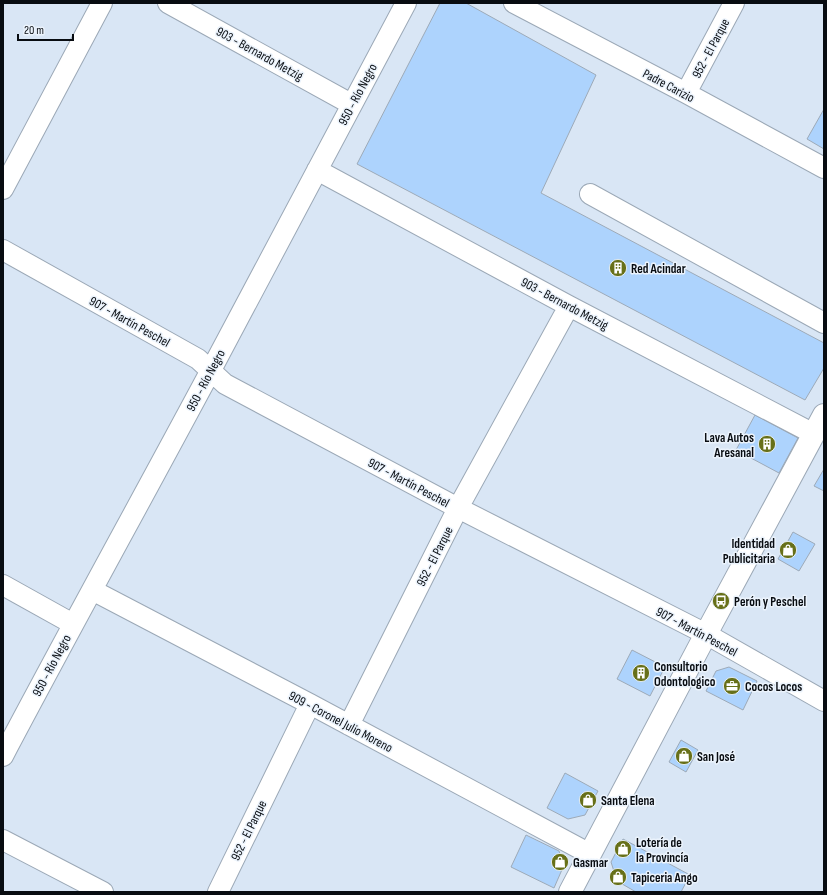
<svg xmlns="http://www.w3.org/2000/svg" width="827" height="895" viewBox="0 0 827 895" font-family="'Sofia Sans Condensed',sans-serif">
<rect width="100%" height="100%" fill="#d9e6f5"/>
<!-- building -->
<path fill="#add3fd" stroke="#9daab8" d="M 440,3 L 466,3 L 596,75 L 541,193 L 824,343 L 824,368 L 805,400 L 357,164 Z
M 824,109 L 824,149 L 807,139 Z
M 755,415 L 798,438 L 779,473 L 736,450 Z
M 824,469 L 824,491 L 814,486 Z
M 793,532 L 815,544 L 799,571 L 778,559 Z
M 632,650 L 665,667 L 650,696 L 617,679 Z
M 729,667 L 757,681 L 743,710 L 706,691 L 716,671 Z
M 681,740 L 698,750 L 686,772 L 669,762 Z
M 565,773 L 598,791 L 585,815 L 568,819 L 547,808 Z
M 526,835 L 559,851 L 564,865 L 554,888 L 511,867 Z
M 623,839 L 690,875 L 681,892 L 636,892 L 617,881 L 611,862 Z"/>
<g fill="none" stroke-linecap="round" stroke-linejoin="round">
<defs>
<path id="minor" d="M 168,3 L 351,104
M 514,3 L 686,93 L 824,168
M 686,93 L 734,3
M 317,170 L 569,306 L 814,434
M 3,189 L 102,3
M 590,194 L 824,323
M 3,250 L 198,359 L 225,384 L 458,508 L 706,634 L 824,701
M 3,585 L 73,624
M 92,590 L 310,704 L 590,854
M 349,725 L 458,508 L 569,306
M 3,756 C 71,627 142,499 211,370 C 276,248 340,125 406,3
M 3,840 L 103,892
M 218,892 L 310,704"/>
<path id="major" d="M 570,892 L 706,634 L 824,415"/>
</defs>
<!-- minor casing -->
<use href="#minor" stroke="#9ba8b6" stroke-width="22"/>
<!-- major casing -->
<use href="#major" stroke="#9ba8b6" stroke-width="24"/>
<!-- minor -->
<use href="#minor" stroke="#fff" stroke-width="20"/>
<!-- major -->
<use href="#major" stroke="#fff" stroke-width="22"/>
</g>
<!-- icons -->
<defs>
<symbol id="building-disc" viewBox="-11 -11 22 22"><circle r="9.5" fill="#677019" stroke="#ebf3fc"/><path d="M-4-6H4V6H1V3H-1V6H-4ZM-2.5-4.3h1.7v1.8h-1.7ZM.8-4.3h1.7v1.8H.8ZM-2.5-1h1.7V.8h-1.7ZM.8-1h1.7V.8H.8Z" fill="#fff"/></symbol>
<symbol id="shop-disc" viewBox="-11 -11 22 22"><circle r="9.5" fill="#677019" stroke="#ebf3fc"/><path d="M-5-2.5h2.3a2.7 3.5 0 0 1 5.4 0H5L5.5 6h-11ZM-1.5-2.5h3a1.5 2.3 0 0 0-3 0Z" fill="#fff"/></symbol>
<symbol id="bus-disc" viewBox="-11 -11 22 22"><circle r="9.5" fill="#677019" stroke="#ebf3fc"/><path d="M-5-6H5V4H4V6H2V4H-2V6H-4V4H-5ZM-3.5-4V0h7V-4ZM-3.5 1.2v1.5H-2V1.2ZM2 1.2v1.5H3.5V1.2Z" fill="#fff"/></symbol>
<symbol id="office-disc" viewBox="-11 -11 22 22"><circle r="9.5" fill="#677019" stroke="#ebf3fc"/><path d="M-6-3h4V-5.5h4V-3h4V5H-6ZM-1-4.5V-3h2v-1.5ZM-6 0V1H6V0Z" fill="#fff"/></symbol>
</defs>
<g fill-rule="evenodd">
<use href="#building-disc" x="608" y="258" width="20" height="20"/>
<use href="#building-disc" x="757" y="434" width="20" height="20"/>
<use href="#shop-disc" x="778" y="540" width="20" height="20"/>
<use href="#bus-disc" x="711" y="591" width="20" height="20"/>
<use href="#building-disc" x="631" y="663" width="20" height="20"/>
<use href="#office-disc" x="722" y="676" width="20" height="20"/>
<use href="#shop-disc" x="674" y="746" width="20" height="20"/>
<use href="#shop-disc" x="578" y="790" width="20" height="20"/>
<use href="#shop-disc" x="613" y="839" width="20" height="20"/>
<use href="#shop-disc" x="550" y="852" width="20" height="20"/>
<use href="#shop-disc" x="608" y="867" width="20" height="20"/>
</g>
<g text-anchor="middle" stroke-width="3" stroke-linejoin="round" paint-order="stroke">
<!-- street labels -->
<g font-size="13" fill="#080c11" stroke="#ebf3fc">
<text transform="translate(710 48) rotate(-62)" y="5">952 - El Parque</text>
<text transform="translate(260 53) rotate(29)" y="5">903 - Bernardo Metzig</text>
<text transform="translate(669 85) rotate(28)" y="5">Padre Carizio</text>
<text transform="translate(357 94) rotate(-62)" y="5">950 - Río Negro</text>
<text transform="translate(565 303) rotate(28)" y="5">903 - Bernardo Metzig</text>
<text transform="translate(130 321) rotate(29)" y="5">907 - Martín Peschel</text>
<text transform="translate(205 380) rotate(-62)" y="5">950 - Río Negro</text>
<text transform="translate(409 482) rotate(28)" y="5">907 - Martín Peschel</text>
<text transform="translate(434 556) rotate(-63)" y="5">952 - El Parque</text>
<text transform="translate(697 631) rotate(28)" y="5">907 - Martín Peschel</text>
<text transform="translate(51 665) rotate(-62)" y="5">950 - Río Negro</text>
<text transform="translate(341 721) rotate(28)" y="5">909 - Coronel Julio Moreno</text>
<text transform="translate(248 830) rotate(-64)" y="5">952 - El Parque</text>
</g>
<!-- poi labels -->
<g font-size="13" font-weight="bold" fill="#080c11" stroke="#ebf3fc" text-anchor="start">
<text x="631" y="273">Red Acindar</text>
<text x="754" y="442" text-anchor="end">Lava Autos<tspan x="754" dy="15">Aresanal</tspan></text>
<text x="775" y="548" text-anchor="end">Identidad<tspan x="775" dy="15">Publicitaria</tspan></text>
<text x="734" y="606">Perón y Peschel</text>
<text x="654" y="671">Consultorio<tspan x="654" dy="15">Odontologico</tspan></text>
<text x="745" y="691">Cocos Locos</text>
<text x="697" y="761">San José</text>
<text x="601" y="805">Santa Elena</text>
<text x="636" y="847">Lotería de<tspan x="636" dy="15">la Provincía</tspan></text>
<text x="573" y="867">Gasmar</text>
<text x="631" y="882">Tapiceria Ango</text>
</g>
</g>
<!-- border -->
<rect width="827" height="895" fill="none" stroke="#080c11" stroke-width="8"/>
<!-- scale -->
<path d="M18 34v6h55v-6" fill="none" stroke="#080c11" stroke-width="2"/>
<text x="24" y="34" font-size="12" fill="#080c11" stroke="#ebf3fc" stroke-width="3" paint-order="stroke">20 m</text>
</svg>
